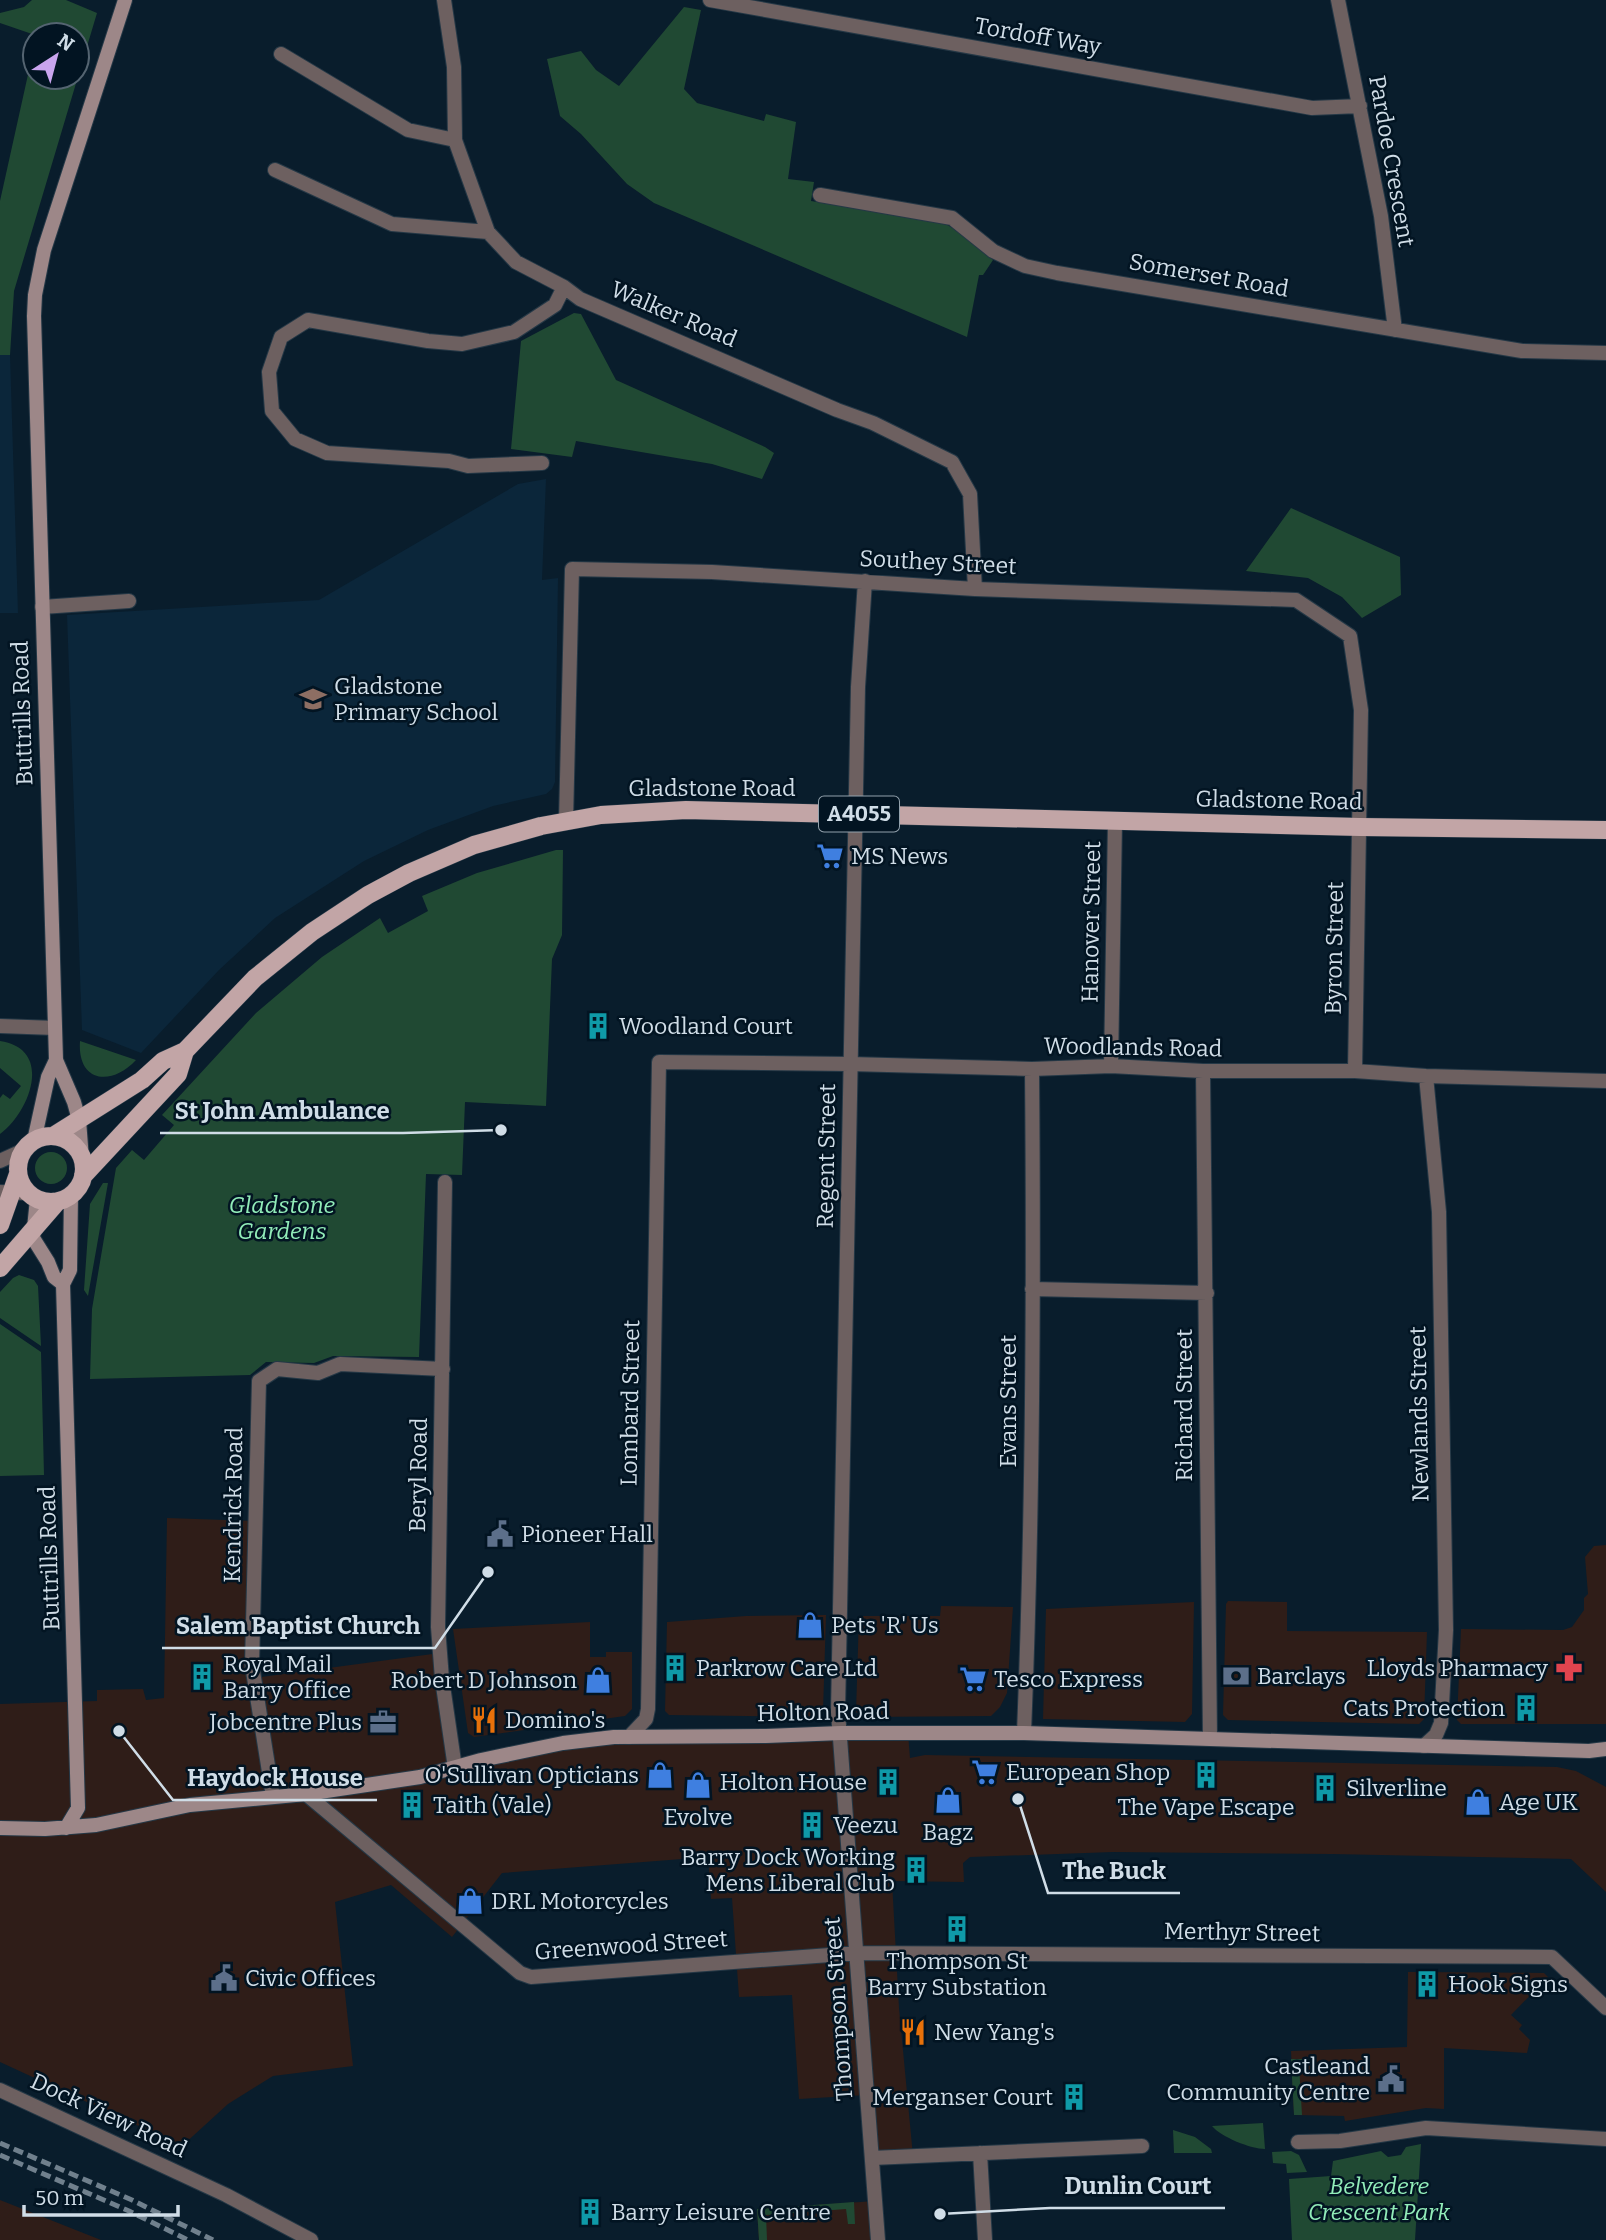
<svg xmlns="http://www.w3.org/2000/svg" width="1606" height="2240" viewBox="0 0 1606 2240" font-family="Bitter,serif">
<rect width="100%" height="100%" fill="#091d2c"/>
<!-- commercial -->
<path fill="#2f1d18" d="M 167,1518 L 255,1521 L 254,1678 L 440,1653 L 455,1768 L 563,1743 L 908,1733 L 910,1758 L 925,1755 L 1557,1767 L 1576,1771 L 1606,1787 L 1606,1892 L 1571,1859 L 1332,1854 L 1113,1852 L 970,1857 L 963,1863 L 964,1882 L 892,1881 L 899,2008 L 913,2156 L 872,2158 L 867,2095 L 799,2099 L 792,1995 L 739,1997 L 732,1898 L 711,1899 L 708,1857 L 502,1873 L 452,1937 L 391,1885 L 335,1902 L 353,2066 L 273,2076 L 228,2104 L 182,2146 L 0,2062 L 0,1704 L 97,1701 L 97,1690 L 143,1689 L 146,1700 L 164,1698 Z
M 1606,1545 L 1606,1724 L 1461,1724 L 1457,1720 L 1461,1629 L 1563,1630 L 1572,1627 L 1584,1610 L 1584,1598 L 1588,1594 L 1585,1557 L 1594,1546 Z
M 1228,1601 L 1287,1602 L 1287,1631 L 1427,1632 L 1424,1719 L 1419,1724 L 1228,1720 L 1223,1715 L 1226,1604 Z
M 1194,1602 L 1192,1714 L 1185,1722 L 1043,1719 L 1046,1609 Z
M 941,1606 L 1013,1607 L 1007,1693 L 1000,1707 L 991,1716 L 862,1717 L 856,1712 L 859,1616 L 940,1616 Z
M 826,1615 L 823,1712 L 819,1717 L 669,1715 L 665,1711 L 667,1622 L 746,1616 Z
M 590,1622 L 590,1657 L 606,1657 L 606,1652 L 632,1652 L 632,1709 L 625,1716 L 474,1737 L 468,1733 L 453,1629 Z
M 1408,1972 L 1544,1973 L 1548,1977 L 1511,2015 L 1522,2025 L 1519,2029 L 1530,2040 L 1527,2053 L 1444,2048 L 1444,2109 L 1426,2108 L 1345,2121 L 1344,2116 L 1294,2115 L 1291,2051 L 1407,2047 Z
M 0,2200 L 101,2240 L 0,2240 Z
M 875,2201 L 878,2240 L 759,2240 L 757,2209 Z"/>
<!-- built -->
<path fill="#0b263a" d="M 0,355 L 10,355 L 18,613 L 0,613 Z
M 546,479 L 542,580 L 558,578 L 555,782 L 552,789 L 546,794 L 493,806 L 428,830 L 364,861 L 275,918 L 219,970 L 141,1053 L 82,1030 L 67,615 L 319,600 L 518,484 Z"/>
<!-- green -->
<path fill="#204933" d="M 32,0 L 66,0 L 97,13 L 14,291 L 10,355 L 0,355 L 0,201 L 35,43 L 35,77 L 77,77 L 77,35 L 35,35 L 0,23 L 0,13 L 24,7 Z
M 684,7 L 701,10 L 684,89 L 697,103 L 764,121 L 766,114 L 796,122 L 788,179 L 814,182 L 811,201 L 940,221 L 969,237 L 993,260 L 983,275 L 979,275 L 967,337 L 654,203 L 627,184 L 581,134 L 560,116 L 547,59 L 581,51 L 596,70 L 619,86 Z
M 574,313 L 581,314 L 616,380 L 765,447 L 774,453 L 762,479 L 712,464 L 576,441 L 572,457 L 511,449 L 521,341 Z
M 1291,508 L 1400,557 L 1401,595 L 1362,618 L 1342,597 L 1308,578 L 1246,571 Z
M 556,850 L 563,850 L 562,935 L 552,959 L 546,1106 L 465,1102 L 462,1175 L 426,1174 L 419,1357 L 333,1356 L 314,1363 L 266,1362 L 250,1375 L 90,1379 L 92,1309 L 116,1168 L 132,1150 L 144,1160 L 174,1125 L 162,1115 L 256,1013 L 322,957 L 380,918 L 388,933 L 428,911 L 422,896 L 477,873 Z
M 0,1041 C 54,1049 30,1112 0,1134 L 0,1098 L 3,1094 L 10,1099 L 21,1086 L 0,1068 Z
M 80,1041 L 136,1060 C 111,1087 77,1082 80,1041 Z
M35 1168a16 16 0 1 1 32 0a16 16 0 1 1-32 0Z
M 103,1183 L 108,1183 L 88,1296 L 84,1290 L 90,1204 Z
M 19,1275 L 34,1280 L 38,1286 L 41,1346 L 0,1318 L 0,1292 L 13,1278 Z
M 0,1324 L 41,1352 L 44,1475 L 0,1476 Z
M 1291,2059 L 1311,2059 L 1314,2064 L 1299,2064 L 1302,2115 L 1294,2115 Z
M 1263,2123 L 1265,2149 C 1251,2149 1221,2137 1212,2126 Z
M 1173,2130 L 1195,2137 L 1211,2149 L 1212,2153 L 1174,2153 Z
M 1421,2144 L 1415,2240 L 1292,2240 L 1289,2179 L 1331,2176 L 1333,2161 L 1381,2151 L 1388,2157 L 1401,2155 L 1406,2147 Z
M 1291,2151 L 1299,2155 L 1307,2172 L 1287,2173 L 1286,2164 L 1273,2163 L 1272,2152 Z
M 854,2202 L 855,2224 L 848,2224 L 846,2209 L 766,2215 L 767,2240 L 759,2240 L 757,2209 Z"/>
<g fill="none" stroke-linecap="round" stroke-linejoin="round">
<defs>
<path id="street" d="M 444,0 L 454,67 L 455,140 L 488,232 L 516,262 L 564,287 L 580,299 L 837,410 L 873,423 L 952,462 L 970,494 L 975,589
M 710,0 L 1312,108 L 1360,106
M 1338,0 L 1381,216 L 1395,330
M 281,54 L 408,130 L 455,140
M 275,170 L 392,224 L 488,232
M 820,195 L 952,218 L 993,251 L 1025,266 L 1057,273 L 1522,351 L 1606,353
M 542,463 L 468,466 L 449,461 L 327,453 L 295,439 L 272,411 L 269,372 L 281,337 L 308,320 L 428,341 L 462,344 L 514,332 L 555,305 L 564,287
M 865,581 L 858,687 L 838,1712 L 878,2240
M 42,607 L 129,601
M 566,821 L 572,569 L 712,572 L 975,589 L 1296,600 L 1350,636 L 1361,710 L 1355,1071
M 0,1026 L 55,1028
M 1111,1066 L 1115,821
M 1203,1071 L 1210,1738
M 0,1161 L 24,1150
M 445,1182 L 438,1627 L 442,1679 L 455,1768
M 0,1192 L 28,1193
M 1032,1289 L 1207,1293
M 1024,1733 C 1033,1512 1034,1290 1032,1069
M 629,1737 L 646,1719 L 648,1709 L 659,1062 L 850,1064 L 1032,1069 L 1111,1066 L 1203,1071 L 1355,1071 L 1426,1076 L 1606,1081
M 1424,1746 L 1436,1735 L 1441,1723 L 1446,1630 L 1439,1212 L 1426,1076
M 306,1794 L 520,1973 L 531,1977 L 857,1953 L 1552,1957 L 1606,2008
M 273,1797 L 252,1665 L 259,1381 L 277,1369 L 318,1373 L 340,1364 L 443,1369
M 0,2090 L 226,2195 L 311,2240
M 1298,2142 L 1340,2141 L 1426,2128 L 1606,2139
M 980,2153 L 985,2240
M 872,2158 L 1142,2146"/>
<path id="secondary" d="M 34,1141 L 48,1077 L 56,1060
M 82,1159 L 79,1120 L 74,1102 L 56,1060 L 34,316 L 35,295 L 44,250 L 125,0
M 37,1199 L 33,1238 L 48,1262 L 54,1277 L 63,1284
M 0,1828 L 45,1829 L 96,1825 L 190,1805 L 306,1794 L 420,1777 L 481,1760 L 563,1743 L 614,1737 L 766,1736 L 841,1733 L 1024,1733 L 1589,1751 L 1606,1749
M 66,1828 L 78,1808 L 63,1284 L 70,1270 L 71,1194"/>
<path id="primary" d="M 53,1136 L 142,1080 L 163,1061 L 185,1051 L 255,978 L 312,932 L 368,895 L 409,873 L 474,845 L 541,826 L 601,815 L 686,810 L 1360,827 L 1606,830
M18 1169a33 33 0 1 1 66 0a33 33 0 1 1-66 0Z
M 83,1176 L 178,1074 L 185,1051
M 0,1225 L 18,1174
M 0,1268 L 58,1201"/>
</defs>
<!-- street casing -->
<use href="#street" stroke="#253846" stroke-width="16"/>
<!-- secondary casing -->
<use href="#secondary" stroke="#253846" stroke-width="16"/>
<!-- primary casing -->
<use href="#primary" stroke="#253846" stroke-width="19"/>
<!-- street -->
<use href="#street" stroke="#6d6060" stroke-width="14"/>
<!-- secondary -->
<use href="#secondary" stroke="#9d8788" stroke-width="14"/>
<!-- primary -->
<use href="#primary" stroke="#c2a5a6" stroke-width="18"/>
<!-- rail -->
<path stroke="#70808d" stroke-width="5" stroke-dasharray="10 5" stroke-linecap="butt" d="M 0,2143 L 132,2200 L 213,2240
M 0,2155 L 129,2211 L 188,2240"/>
</g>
<!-- icons -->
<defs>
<symbol id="school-bare" viewBox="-9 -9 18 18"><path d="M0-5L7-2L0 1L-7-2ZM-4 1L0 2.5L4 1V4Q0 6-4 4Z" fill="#8d6e63" stroke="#021422" stroke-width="2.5" paint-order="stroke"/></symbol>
<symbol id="supermarket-bare" viewBox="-9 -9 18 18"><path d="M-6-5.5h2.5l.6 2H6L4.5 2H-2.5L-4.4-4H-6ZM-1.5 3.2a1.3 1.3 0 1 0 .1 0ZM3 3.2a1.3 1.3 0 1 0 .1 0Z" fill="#3f7fe0" stroke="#021422" stroke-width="2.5" paint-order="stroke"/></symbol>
<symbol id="building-bare" viewBox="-9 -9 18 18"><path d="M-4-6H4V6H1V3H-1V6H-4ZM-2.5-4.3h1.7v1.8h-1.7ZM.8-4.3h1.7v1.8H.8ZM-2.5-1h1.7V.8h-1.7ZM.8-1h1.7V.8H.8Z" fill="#0f9aa8" stroke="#021422" stroke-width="2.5" paint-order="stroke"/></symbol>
<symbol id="civic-bare" viewBox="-9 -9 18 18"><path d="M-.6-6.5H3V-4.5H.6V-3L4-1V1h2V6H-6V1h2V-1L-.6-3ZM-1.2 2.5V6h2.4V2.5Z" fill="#5c6f8a" stroke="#021422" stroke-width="2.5" paint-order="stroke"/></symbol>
<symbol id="shop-bare" viewBox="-9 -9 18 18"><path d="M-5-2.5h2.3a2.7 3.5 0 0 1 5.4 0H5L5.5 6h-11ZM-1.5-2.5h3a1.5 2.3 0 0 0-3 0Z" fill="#3f7fe0" stroke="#021422" stroke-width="2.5" paint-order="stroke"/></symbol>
<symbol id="pharmacy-bare" viewBox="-9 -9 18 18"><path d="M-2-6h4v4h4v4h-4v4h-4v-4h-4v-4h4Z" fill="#e0444e" stroke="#021422" stroke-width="2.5" paint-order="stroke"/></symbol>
<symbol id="bank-bare" viewBox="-9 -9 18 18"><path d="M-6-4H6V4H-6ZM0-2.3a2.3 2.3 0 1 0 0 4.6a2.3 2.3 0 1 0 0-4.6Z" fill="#5c6f8a" stroke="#021422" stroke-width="2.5" paint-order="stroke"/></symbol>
<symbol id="restaurant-bare" viewBox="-9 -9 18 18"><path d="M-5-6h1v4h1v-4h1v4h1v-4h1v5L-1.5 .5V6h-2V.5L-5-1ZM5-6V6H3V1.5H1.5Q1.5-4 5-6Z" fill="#e8710a" stroke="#021422" stroke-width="2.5" paint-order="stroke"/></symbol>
<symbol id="office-bare" viewBox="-9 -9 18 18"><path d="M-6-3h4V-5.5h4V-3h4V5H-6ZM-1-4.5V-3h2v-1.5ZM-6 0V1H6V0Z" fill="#5c6f8a" stroke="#021422" stroke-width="2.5" paint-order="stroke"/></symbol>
</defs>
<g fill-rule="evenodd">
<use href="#school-bare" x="294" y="680" width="38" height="38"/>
<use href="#supermarket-bare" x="811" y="837" width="38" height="38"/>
<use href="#building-bare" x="579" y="1007" width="38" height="38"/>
<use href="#civic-bare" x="481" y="1515" width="38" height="38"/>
<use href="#shop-bare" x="791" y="1606" width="38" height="38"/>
<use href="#building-bare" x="656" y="1649" width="38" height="38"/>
<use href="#pharmacy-bare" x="1550" y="1649" width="38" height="38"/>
<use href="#bank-bare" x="1217" y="1657" width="38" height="38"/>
<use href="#building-bare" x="183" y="1658" width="38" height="38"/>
<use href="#supermarket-bare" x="954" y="1660" width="38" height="38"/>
<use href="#shop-bare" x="579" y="1661" width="38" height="38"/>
<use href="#building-bare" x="1507" y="1689" width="38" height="38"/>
<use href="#restaurant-bare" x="465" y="1701" width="38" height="38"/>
<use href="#office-bare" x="364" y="1703" width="38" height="38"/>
<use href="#supermarket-bare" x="966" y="1753" width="38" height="38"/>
<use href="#shop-bare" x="641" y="1756" width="38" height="38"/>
<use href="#building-bare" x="1187" y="1756" width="38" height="38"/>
<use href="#building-bare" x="869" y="1763" width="38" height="38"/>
<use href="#shop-bare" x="679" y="1766" width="38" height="38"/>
<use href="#building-bare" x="1306" y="1769" width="38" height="38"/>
<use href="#shop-bare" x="929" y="1781" width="38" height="38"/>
<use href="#shop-bare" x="1459" y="1783" width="38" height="38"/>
<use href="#building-bare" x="393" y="1786" width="38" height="38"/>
<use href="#building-bare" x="793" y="1806" width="38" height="38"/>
<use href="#building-bare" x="897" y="1851" width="38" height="38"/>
<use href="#shop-bare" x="451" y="1882" width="38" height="38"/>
<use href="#building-bare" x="938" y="1910" width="38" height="38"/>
<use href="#civic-bare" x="205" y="1959" width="38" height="38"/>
<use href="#building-bare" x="1408" y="1965" width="38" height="38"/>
<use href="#restaurant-bare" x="894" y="2013" width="38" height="38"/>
<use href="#civic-bare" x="1372" y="2060" width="38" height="38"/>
<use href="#building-bare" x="1055" y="2078" width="38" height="38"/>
<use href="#building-bare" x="571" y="2193" width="38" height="38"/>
</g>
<g text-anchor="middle" stroke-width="5" stroke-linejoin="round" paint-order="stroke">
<!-- shield labels -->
<rect fill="#021422" stroke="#92a1ac" stroke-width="2" x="819" y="796.5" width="80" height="35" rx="5"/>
<g font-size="21" font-weight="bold" fill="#d0dde7">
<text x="859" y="821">A4055</text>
</g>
<!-- street labels -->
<g font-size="23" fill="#d0dde7" stroke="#021422">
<text transform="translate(1038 36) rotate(10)" y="8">Tordoff Way</text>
<text transform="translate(1392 161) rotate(80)" y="8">Pardoe Crescent</text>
<text transform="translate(1209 275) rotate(10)" y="8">Somerset Road</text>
<text transform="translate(674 314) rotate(23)" y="8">Walker Road</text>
<text transform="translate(938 562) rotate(3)" y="8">Southey Street</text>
<text transform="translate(22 713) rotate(-92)" y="8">Buttrills Road</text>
<text x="712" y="796">Gladstone Road</text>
<text transform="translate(1279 800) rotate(1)" y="8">Gladstone Road</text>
<text transform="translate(1091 922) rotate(-89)" y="8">Hanover Street</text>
<text transform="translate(1334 948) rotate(-89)" y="8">Byron Street</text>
<text transform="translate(1133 1047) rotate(1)" y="8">Woodlands Road</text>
<text transform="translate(826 1156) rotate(-89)" y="8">Regent Street</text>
<text transform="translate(1008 1401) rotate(-90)" y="8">Evans Street</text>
<text transform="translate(630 1403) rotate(-89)" y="8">Lombard Street</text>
<text transform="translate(1184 1405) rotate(-90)" y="8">Richard Street</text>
<text transform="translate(1419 1414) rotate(-91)" y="8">Newlands Street</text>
<text transform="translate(418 1475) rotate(-89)" y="8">Beryl Road</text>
<text transform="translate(233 1505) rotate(-89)" y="8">Kendrick Road</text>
<text transform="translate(49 1558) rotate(-92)" y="8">Buttrills Road</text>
<text transform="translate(823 1712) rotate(-1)" y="8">Holton Road</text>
<text transform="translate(1242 1932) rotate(1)" y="8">Merthyr Street</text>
<text transform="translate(631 1945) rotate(-4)" y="8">Greenwood Street</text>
<text transform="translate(838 2009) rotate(-94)" y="8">Thompson Street</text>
<text transform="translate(109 2115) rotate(25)" y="8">Dock View Road</text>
</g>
<!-- poi labels -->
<g font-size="23" fill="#d0dde7" stroke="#021422" text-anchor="start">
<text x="334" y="694">Gladstone<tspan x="334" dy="26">Primary School</tspan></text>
<text x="851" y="864">MS News</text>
<text x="619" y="1034">Woodland Court</text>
<text x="521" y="1542">Pioneer Hall</text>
<text x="831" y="1633">Pets 'R' Us</text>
<text x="223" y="1672">Royal Mail<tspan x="223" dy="26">Barry Office</tspan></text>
<text x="696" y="1676">Parkrow Care Ltd</text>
<text x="1548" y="1676" text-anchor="end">Lloyds Pharmacy</text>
<text x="1257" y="1684">Barclays</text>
<text x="994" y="1687">Tesco Express</text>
<text x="577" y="1688" text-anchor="end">Robert D Johnson</text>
<text x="1505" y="1716" text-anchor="end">Cats Protection</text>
<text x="505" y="1728">Domino's</text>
<text x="362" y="1730" text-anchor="end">Jobcentre Plus</text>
<text x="1006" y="1780">European Shop</text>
<text x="639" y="1783" text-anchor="end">O'Sullivan Opticians</text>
<text x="867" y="1790" text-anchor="end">Holton House</text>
<text x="1346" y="1796">Silverline</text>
<text x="1499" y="1810">Age UK</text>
<text x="433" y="1813">Taith (Vale)</text>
<text x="1206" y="1815" text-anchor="middle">The Vape Escape</text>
<text x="698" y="1825" text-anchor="middle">Evolve</text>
<text x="833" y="1833">Veezu</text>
<text x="948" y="1840" text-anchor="middle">Bagz</text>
<text x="895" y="1865" text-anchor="end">Barry Dock Working<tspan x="895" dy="26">Mens Liberal Club</tspan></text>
<text x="491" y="1909">DRL Motorcycles</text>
<text x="957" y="1969" text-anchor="middle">Thompson St<tspan x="957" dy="26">Barry Substation</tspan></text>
<text x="245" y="1986">Civic Offices</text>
<text x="1448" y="1992">Hook Signs</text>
<text x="934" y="2040">New Yang's</text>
<text x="1370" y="2074" text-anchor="end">Castleand<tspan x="1370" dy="26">Community Centre</tspan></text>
<text x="1053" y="2105" text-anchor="end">Merganser Court</text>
<text x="611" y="2220">Barry Leisure Centre</text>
</g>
<!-- park labels -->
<g font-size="23" font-style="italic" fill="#92edb9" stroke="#021422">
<text x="282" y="1213">Gladstone<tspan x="282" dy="26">Gardens</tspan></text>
<text x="1379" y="2194">Belvedere<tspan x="1379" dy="26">Crescent Park</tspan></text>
</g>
</g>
<!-- callouts -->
<path fill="none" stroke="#d0dde7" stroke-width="2.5" d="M501 1130L403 1133H160M488 1572L435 1648H162M119 1731L173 1800H377M1018 1799L1048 1893H1180M940 2214L1050 2208H1225"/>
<g fill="#d0dde7" stroke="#021422" stroke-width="2.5">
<circle cx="501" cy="1130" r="7"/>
<circle cx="488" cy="1572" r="7"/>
<circle cx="119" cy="1731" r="7"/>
<circle cx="1018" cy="1799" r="7"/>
<circle cx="940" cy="2214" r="7"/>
</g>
<g font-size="24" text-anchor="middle" font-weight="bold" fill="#d0dde7" stroke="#021422" stroke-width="5" stroke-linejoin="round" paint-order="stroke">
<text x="282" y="1119">St John Ambulance</text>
<text x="298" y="1634">Salem Baptist Church</text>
<text x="275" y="1786">Haydock House</text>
<text x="1114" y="1879">The Buck</text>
<text x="1138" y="2194">Dunlin Court</text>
</g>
<!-- north arrow -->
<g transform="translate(56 56) rotate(36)"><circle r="33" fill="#021422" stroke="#546471" stroke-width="2"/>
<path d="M0-5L12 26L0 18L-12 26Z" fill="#c9a5ee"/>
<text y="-10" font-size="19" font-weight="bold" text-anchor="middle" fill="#d0dde7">N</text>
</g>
<!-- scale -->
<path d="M24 2205v10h154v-10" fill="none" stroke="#d0dde7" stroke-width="3.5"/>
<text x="35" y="2205" font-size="21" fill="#d0dde7" stroke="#021422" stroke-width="5" paint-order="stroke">50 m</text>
</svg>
